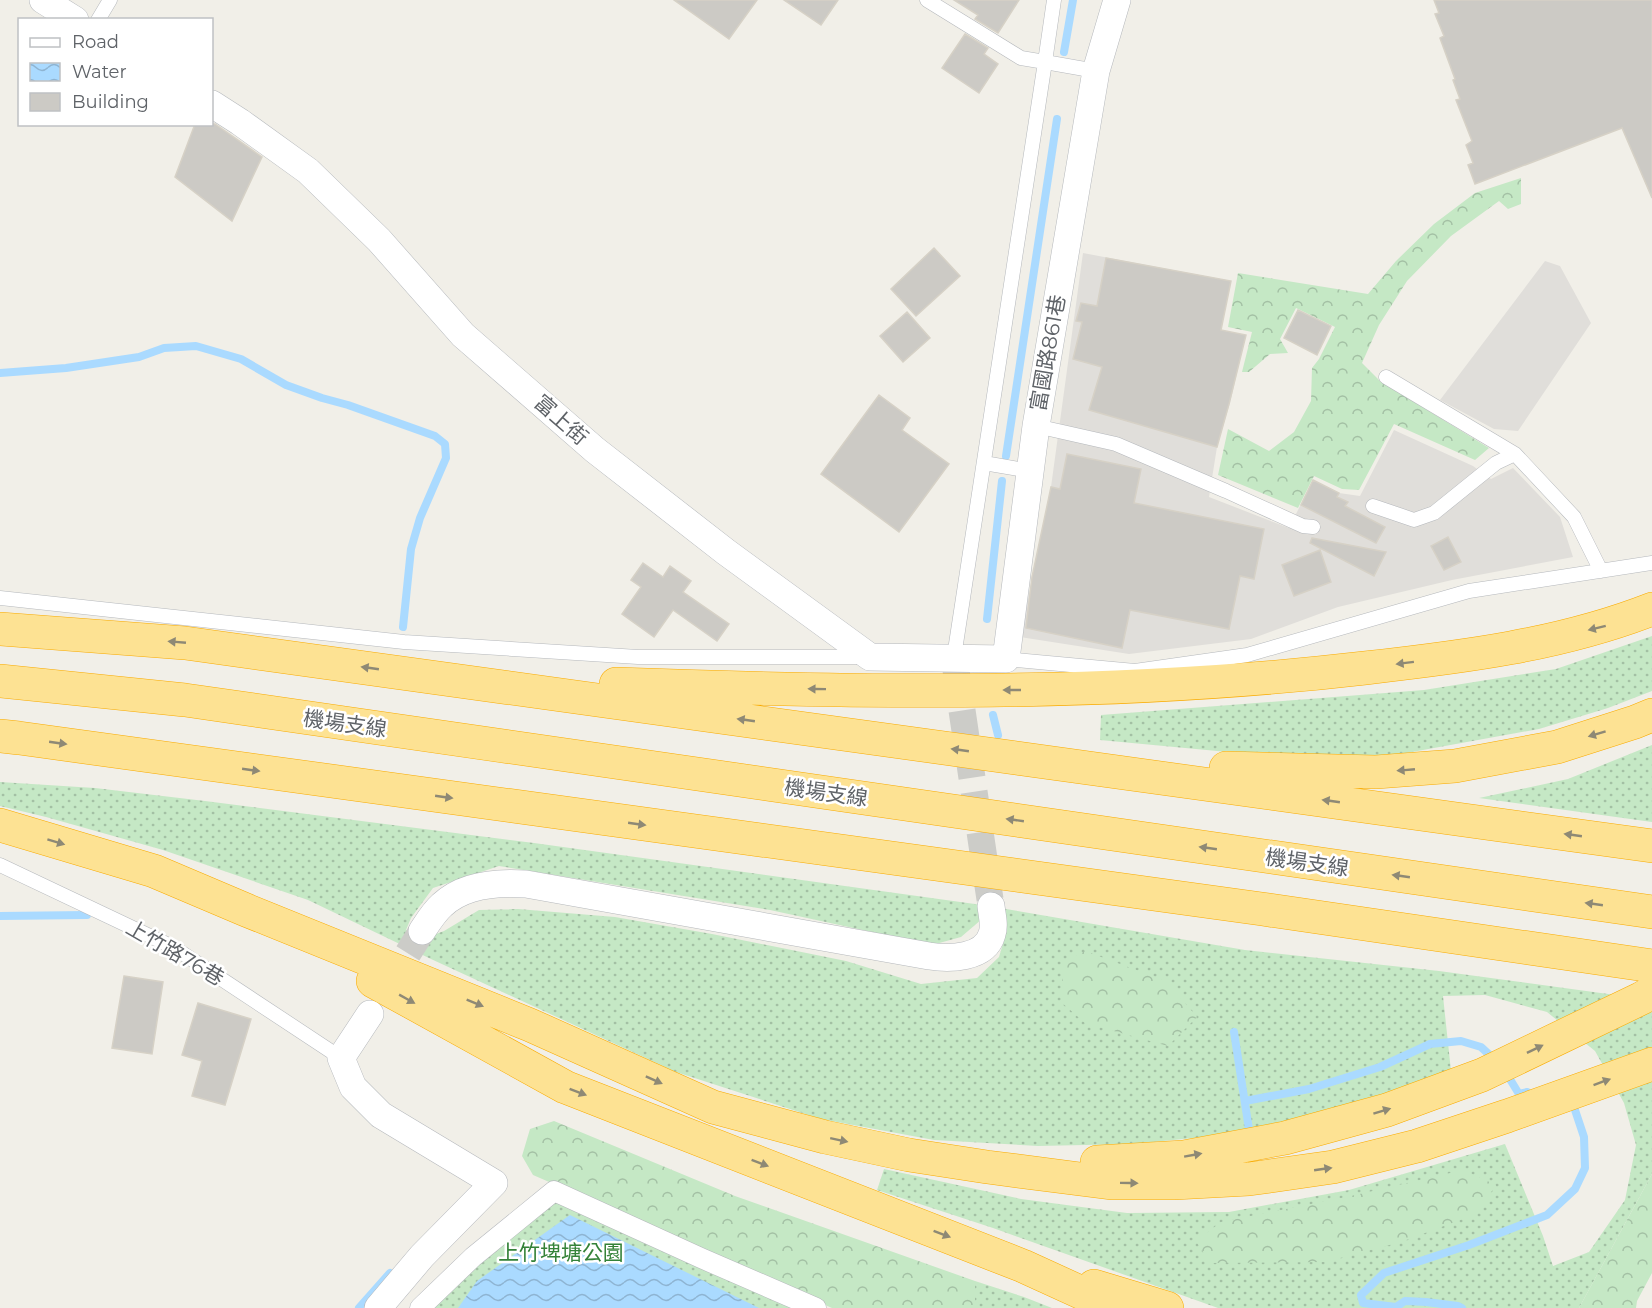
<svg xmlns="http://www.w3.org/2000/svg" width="1652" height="1308" viewBox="0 0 1652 1308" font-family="Montserrat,'Noto Sans TC',sans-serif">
<defs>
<pattern id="grass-dots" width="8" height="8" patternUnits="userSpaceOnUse" patternTransform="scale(1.5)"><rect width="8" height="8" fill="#c5e8c5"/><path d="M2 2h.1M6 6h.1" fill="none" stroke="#a3c0a4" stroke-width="1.8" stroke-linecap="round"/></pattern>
<pattern id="forest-crowns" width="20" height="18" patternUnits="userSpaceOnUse" patternTransform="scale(1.5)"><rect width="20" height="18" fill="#c5e8c5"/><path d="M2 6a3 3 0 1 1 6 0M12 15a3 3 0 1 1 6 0" fill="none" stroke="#a3c0a4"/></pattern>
<pattern id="water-waves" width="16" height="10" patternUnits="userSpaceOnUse" patternTransform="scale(1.5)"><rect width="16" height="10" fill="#aadaff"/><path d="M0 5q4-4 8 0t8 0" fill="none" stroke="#8eb4d2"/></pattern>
</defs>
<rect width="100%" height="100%" fill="#f1efe8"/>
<!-- industrial -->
<path fill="#e0deda" d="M 1083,253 L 1231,281 L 1221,330 L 1246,335 L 1230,403 L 1217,447 L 1209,497 L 1289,528 L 1313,480 L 1339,493 L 1360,496 L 1394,430 L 1473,466 L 1491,479 L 1513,468 L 1560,517 L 1573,557 L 1452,580 L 1338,607 L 1251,639 L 1129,654 L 1020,637 L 1051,487 Z
M 1545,261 L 1560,266 L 1591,323 L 1518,431 L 1494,429 L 1440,400 Z"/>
<!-- grass -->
<path fill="url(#grass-dots)" d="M 1652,636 L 1652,691 L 1608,708 L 1539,729 L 1401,754 L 1319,758 L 1249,754 L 1100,740 L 1101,715 L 1424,690 L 1556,669 Z
M 1652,745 L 1652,822 L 1479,798 L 1568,779 Z
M 0,782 L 95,788 L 205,801 L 534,843 L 982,905 L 982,919 L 961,937 L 932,945 L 770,910 L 499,866 L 433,888 L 411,918 L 406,930 L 428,937 L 444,931 L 479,910 L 518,909 L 615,917 L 712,934 L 846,961 L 921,984 L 977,978 L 999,957 L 1007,930 L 997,921 L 1000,908 L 1245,950 L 1439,971 L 1652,1000 L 1652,1174 L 1579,1308 L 1218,1308 L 993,1228 L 877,1190 L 884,1169 L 1021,1199 L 1127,1213 L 1229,1212 L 1349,1190 L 1505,1144 L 1543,1236 L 1553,1266 L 1589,1252 L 1625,1200 L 1636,1145 L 1624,1103 L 1595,1051 L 1547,1012 L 1485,995 L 1443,996 L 1451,1071 L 1396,1091 L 1245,1133 L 1132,1144 L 1038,1146 L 934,1140 L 821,1119 L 676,1072 L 431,959 L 308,900 L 163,850 L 46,817 L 0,806 Z
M 552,1188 L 824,1308 L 416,1308 Z
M 975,1281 L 1024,1297 L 1052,1308 L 975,1308 Z"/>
<!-- forest -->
<path fill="url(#forest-crowns)" d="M 1521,178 L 1521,204 L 1508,209 L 1499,201 L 1451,236 L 1407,281 L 1379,325 L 1362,363 L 1380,381 L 1489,448 L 1475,460 L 1394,424 L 1359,490 L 1342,489 L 1314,476 L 1298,508 L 1218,475 L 1228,429 L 1269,451 L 1294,432 L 1311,401 L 1312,368 L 1319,359 L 1335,327 L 1296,308 L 1280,339 L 1288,353 L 1270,354 L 1249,372 L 1242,372 L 1252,332 L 1228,327 L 1238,273 L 1368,294 L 1396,261 L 1434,224 L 1475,193 Z
M 1085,951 L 1166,981 L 1197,1017 L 1168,1046 L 1085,1023 L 1061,1002 L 1063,962 Z
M 554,1121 L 735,1196 L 975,1281 L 975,1308 L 832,1308 L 688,1246 L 614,1210 L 533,1175 L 522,1156 L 530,1129 Z
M 1463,1170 L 1496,1185 L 1476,1214 L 1401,1242 L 1325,1262 L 1210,1263 L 1196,1241 L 1221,1222 L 1351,1196 Z
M 1652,1174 L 1652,1273 L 1637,1301 L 1636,1308 L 1579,1308 Z"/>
<!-- water -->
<path fill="url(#water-waves)" d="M 570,1215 L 759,1308 L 458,1308 L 477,1281 Z"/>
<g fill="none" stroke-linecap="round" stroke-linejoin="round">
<!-- stream -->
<path stroke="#aadaff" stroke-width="8" d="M 1064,52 L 1073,0
M 0,373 L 66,368 L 139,357 L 164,348 L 196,346 L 241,359 L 286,385 L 322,398 L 348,405 L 435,436 L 445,444 L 446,458 L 420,518 L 411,549 L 403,627
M 1006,456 L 1057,119
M 987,619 L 1002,481
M 993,715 L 998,735
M 0,916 L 87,915
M 1234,1032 L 1250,1136
M 1505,1071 L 1519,1094 L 1527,1092
M 1245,1101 L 1309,1089 L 1380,1067 L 1430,1044 L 1461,1041 L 1481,1047 L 1495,1060
M 1396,1307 L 1363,1303 L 1361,1295 L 1384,1273 L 1469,1245 L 1547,1215 L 1575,1189 L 1585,1168 L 1584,1137 L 1572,1101
M 359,1308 L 390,1273
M 1397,1308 L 1396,1307 L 1405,1301 L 1426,1302 L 1458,1306 L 1462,1308"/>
</g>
<!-- building -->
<path fill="#cccac5" stroke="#d6d1c6" stroke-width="1.5" d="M 674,0 L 757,0 L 729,39 Z
M 784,0 L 838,0 L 821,25 Z
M 954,0 L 1019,0 L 998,33 L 975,19 L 978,15 Z
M 1434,0 L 1652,0 L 1652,198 L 1622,128 L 1475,184 L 1468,165 L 1473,163 L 1466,145 L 1472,141 L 1456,100 L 1460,99 L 1453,80 L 1455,79 L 1440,38 L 1444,36 L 1435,14 L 1439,13 Z
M 965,34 L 988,48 L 984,54 L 998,64 L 979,93 L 942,68 Z
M 195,124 L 215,124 L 262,157 L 232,221 L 175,177 Z
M 934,248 L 960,276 L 916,316 L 891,289 Z
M 1106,258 L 1231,281 L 1221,330 L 1246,335 L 1229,404 L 1217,447 L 1089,410 L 1102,367 L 1073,359 L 1082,322 L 1076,321 L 1081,303 L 1097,306 Z
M 1298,310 L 1331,326 L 1317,355 L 1284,338 Z
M 907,312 L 930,338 L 903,362 L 880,336 Z
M 879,395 L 910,418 L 902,430 L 949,464 L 899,532 L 821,474 Z
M 1067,454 L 1141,469 L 1134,503 L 1264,529 L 1254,579 L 1240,576 L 1229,629 L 1130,610 L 1122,648 L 1026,628 L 1032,577 L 1051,487 L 1060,489 Z
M 1313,480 L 1339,493 L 1337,497 L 1348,502 L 1345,506 L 1385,527 L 1376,543 L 1301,505 Z
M 1448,537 L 1461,562 L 1444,570 L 1431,546 Z
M 1312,538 L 1386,552 L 1374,576 L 1310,543 Z
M 1320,550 L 1331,582 L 1294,596 L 1282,565 Z
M 643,563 L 663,577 L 670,566 L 691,581 L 683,592 L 729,624 L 717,641 L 673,610 L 654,637 L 622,614 L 641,587 L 631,580 Z
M 124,976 L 163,982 L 152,1054 L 112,1048 Z
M 198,1003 L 251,1019 L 225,1105 L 192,1096 L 202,1061 L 182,1055 Z"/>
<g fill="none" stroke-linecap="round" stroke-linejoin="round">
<!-- minor-tunnel -->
<path stroke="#ccccc8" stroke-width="27" stroke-dasharray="27 14" stroke-linecap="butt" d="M 956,670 L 991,906
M 386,988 L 422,931"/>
<defs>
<path id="service" d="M 927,0 L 1021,58 L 1045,62 L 1054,0
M 98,20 L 110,0
M 1386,377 L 1515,454 L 1574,517 L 1601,571
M 1036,426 L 1116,444 L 1226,491 L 1303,526 L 1313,527
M 984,463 L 1030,471
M 1373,506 L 1414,520 L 1434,513 L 1496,463 L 1515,454
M 0,598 L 404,642 L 638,657 L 865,657
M 954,657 L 1045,62 L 1096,71
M 1006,659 L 1135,671 L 1247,655 L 1469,591 L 1652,563
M 0,865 L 173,947 L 341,1058"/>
<path id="pedestrian" d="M 420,1308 L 473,1257 L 554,1191 L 701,1258 L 816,1308"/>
<path id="minor" d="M 43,0 L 75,20
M 212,104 L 240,122 L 308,171 L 379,240 L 463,335 L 595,450 L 726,552 L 870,657 L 1006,659 L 1036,426 L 1096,71 L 1117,0
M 422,931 C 428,922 434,912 442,905 C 464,884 497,882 526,884 L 929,956 C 949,959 985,959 992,934 C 995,925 992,915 991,906
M 370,1014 L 341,1058 L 353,1087 L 381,1115 L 494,1183 L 422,1256 L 378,1308"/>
<path id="motorway" d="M 0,629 L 185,643 L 1652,846
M 0,681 L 185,700 L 1652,912
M 616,684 C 865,693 1116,697 1365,668 C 1462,657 1560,645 1652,609
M 0,736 L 19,738 L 1262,909 L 1652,966
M 1226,768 L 1376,772 L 1455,766 L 1557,747 L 1635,722 L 1652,715
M 0,825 L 154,871 L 246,910 L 530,1025 L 713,1107 L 825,1137 L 909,1155 L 987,1167 L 1111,1183 L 1174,1183 L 1249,1179 L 1333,1167 L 1417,1146 L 1507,1116 L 1652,1064
M 373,981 L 565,1087 L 1023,1266 L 1115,1308
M 1097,1162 L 1184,1157 L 1285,1138 L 1387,1110 L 1482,1075 L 1642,998 L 1652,992
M 1094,1286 L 1167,1308"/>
</defs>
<!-- service casing -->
<use href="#service" stroke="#b5b8bc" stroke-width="15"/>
<!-- pedestrian casing -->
<use href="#pedestrian" stroke="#b5b8bc" stroke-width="21"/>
<!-- minor casing -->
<use href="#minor" stroke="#b5b8bc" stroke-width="28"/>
<!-- motorway casing -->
<use href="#motorway" stroke="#f9ab00" stroke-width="34"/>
<!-- service -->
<use href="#service" stroke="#fff" stroke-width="14"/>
<!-- pedestrian -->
<use href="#pedestrian" stroke="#fff" stroke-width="20"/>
<!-- minor -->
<use href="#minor" stroke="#fff" stroke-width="27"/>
<!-- motorway -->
<use href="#motorway" stroke="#fde293" stroke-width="33"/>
</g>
<!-- one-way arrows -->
<defs><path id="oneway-solid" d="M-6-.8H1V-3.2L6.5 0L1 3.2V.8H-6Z" transform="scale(1.5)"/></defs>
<g fill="#8e8975">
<use href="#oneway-solid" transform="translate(1597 628) rotate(166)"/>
<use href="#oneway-solid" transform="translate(177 642) rotate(-175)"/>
<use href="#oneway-solid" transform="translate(1405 663) rotate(173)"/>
<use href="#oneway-solid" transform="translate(370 668) rotate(-172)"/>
<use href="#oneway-solid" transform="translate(817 689) rotate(-179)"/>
<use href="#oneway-solid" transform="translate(1012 690) rotate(180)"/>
<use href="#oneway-solid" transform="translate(746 720) rotate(-172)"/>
<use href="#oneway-solid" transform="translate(1597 734) rotate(163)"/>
<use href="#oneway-solid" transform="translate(58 743) rotate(8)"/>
<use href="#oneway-solid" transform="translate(960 750) rotate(-172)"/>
<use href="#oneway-solid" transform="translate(251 770) rotate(8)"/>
<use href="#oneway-solid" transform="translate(1406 770) rotate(175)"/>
<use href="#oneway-solid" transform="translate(444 797) rotate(8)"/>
<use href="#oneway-solid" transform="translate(1331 801) rotate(-172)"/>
<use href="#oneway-solid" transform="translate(1015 820) rotate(-172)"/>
<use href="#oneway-solid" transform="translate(637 824) rotate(8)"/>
<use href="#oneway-solid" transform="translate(1573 835) rotate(-172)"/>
<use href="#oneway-solid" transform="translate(56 842) rotate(17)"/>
<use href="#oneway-solid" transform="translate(1208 848) rotate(-172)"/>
<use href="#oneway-solid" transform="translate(1401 876) rotate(-172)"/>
<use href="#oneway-solid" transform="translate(1594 904) rotate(-172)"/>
<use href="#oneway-solid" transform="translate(407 999) rotate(29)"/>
<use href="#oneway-solid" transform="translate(475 1003) rotate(22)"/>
<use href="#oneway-solid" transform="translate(1535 1049) rotate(-26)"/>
<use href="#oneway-solid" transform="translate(654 1080) rotate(24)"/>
<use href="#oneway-solid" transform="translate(1602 1082) rotate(-20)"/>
<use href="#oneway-solid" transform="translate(578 1092) rotate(21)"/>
<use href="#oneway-solid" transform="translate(1382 1111) rotate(-17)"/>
<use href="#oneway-solid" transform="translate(839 1140) rotate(12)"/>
<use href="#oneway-solid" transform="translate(1193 1155) rotate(-10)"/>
<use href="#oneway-solid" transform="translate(760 1163) rotate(21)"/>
<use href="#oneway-solid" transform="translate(1323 1169) rotate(-8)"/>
<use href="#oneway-solid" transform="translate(1129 1183) rotate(1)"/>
<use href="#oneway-solid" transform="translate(942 1234) rotate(21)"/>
</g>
<g text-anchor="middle" stroke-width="5" stroke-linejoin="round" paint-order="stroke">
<!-- street labels -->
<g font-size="21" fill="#5f6368" stroke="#fff">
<text transform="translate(1048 353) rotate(-80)" y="7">富國路861巷</text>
<text transform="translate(561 420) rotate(41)" y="7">富上街</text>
<text transform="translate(345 724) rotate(8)" y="7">機場支線</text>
<text transform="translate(826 793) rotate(8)" y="7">機場支線</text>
<text transform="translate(1307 863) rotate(8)" y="7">機場支線</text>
<text transform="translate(175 953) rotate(30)" y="7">上竹路76巷</text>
</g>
<!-- park labels -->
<g font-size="21" fill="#348238" stroke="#fff">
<text x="561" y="1260">上竹埤塘公園</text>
</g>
</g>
<!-- legend -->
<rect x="18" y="18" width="195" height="108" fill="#ffffff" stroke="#bfc1c3" stroke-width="1.5"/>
<rect x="30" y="38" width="30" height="9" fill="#ffffff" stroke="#bfc1c3" stroke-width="1.5"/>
<text x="72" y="48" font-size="18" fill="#5f6368">Road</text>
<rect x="30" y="63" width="30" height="18" fill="url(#water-waves)" stroke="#bfc1c3" stroke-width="1.5"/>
<text x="72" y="78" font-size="18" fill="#5f6368">Water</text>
<rect x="30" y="93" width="30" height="18" fill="#cccac5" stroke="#bfc1c3" stroke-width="1.5"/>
<text x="72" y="108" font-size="18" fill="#5f6368">Building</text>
</svg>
